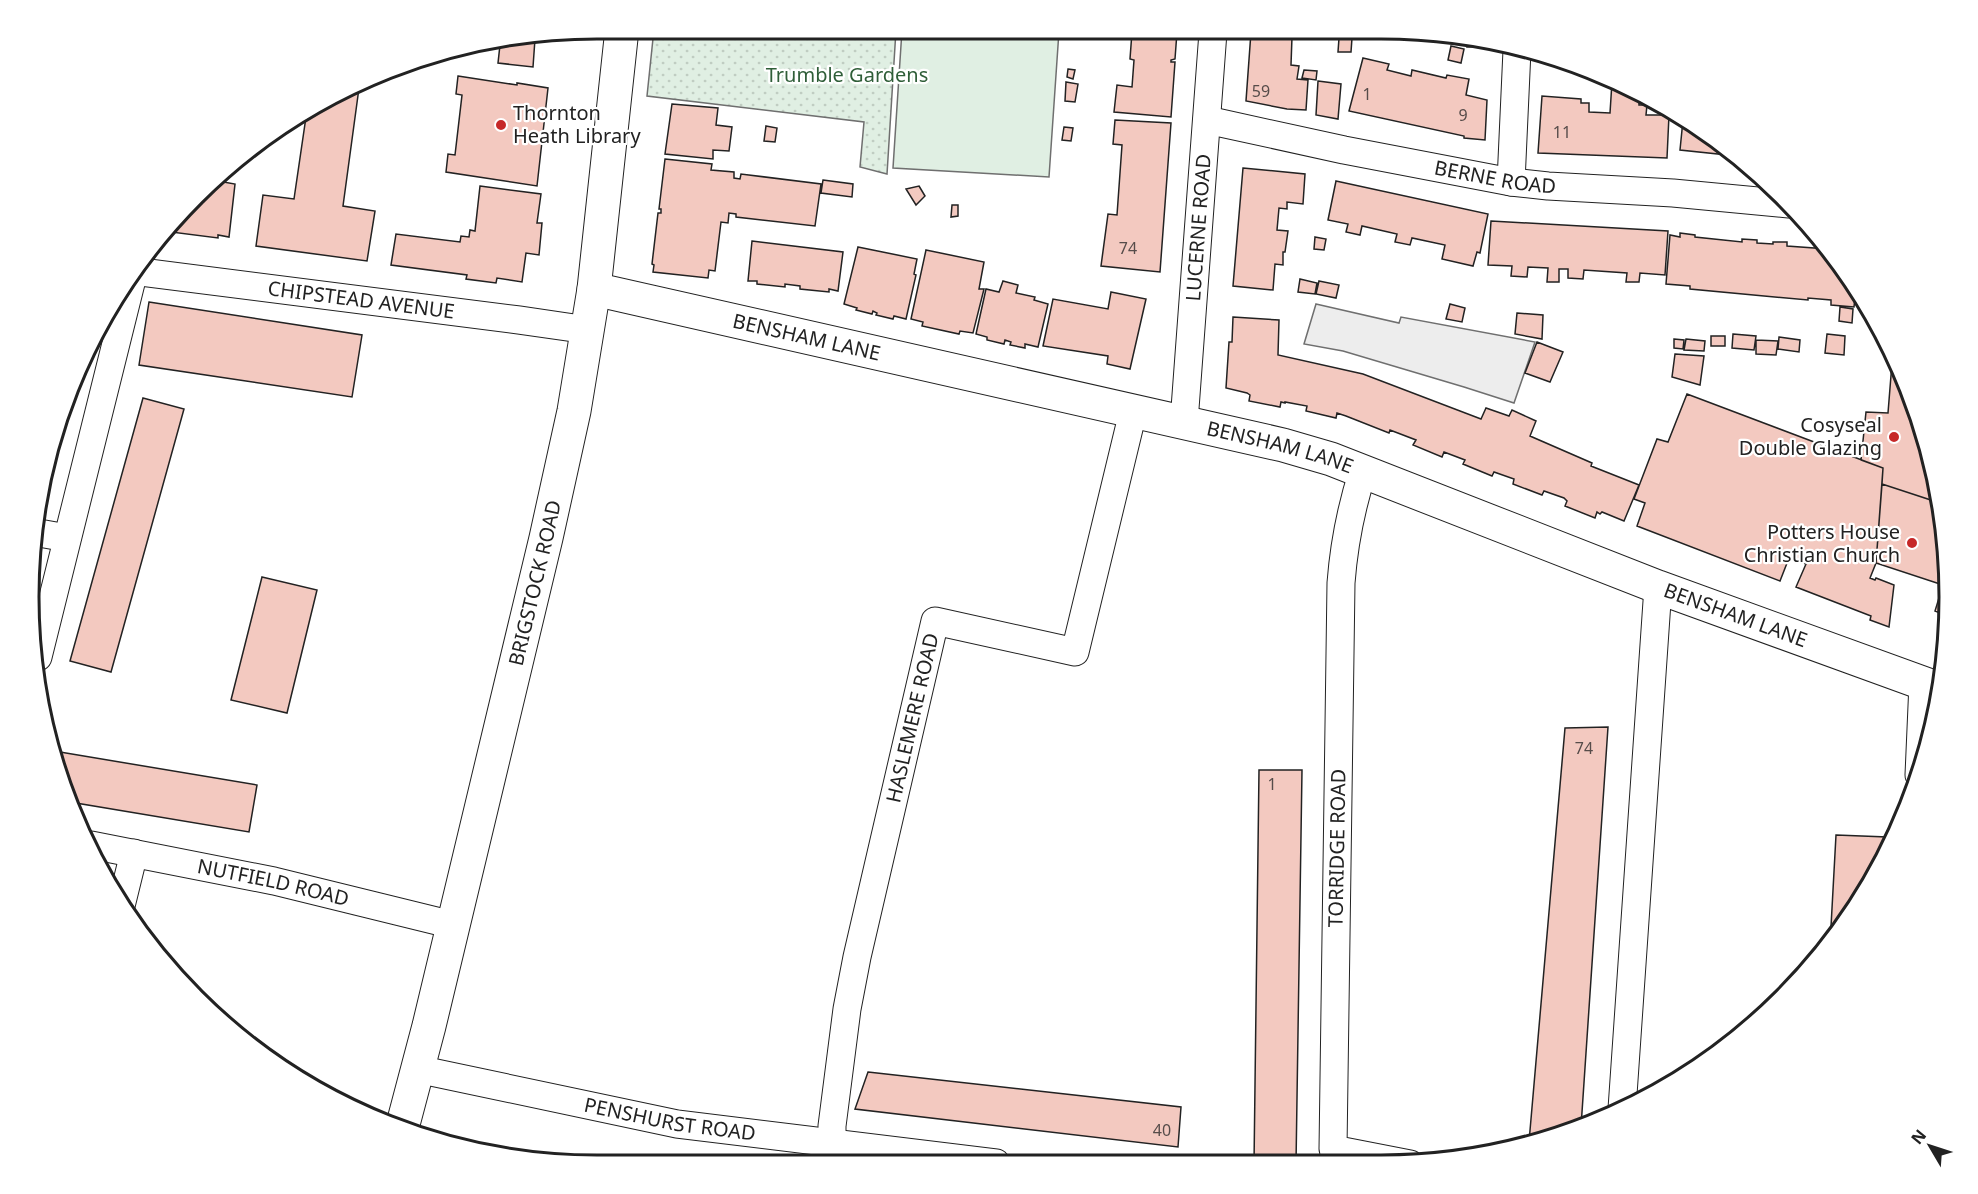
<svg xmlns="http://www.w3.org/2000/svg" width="1978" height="1194" viewBox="0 0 1978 1194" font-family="'Noto Sans',sans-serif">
<defs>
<pattern id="grass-dots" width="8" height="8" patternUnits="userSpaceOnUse" patternTransform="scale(1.5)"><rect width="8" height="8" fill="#e0efe3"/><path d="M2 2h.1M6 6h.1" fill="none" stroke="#c0cdc2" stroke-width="1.8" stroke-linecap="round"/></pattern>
</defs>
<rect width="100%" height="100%" fill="#fff"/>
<!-- grass -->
<path fill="url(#grass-dots)" stroke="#6f6f6f" stroke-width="1.5" d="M 654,29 L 896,30 L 887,174 L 860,167 L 864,122 L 647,96 Z"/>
<!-- park -->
<path fill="#e0efe3" stroke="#6f6f6f" stroke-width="1.5" d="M 902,30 L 1059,31 L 1049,177 L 893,168 Z"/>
<!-- parking -->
<path fill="#ededed" stroke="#6f6f6f" stroke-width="1.5" d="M 1316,304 L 1399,323 L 1401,317 L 1535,342 L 1514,403 L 1464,387 L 1343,351 L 1304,344 Z"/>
<!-- building -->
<path fill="#f3c9c0" stroke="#222" stroke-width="1.5" d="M 1132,32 L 1177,32 L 1175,59 L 1171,60 L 1171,62 L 1175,62 L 1171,117 L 1114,112 L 1117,85 L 1132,87 L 1134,60 L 1130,59 Z
M 1251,32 L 1299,32 L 1298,38 L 1292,37 L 1291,65 L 1299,66 L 1297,79 L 1308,80 L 1306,110 L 1287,109 L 1246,101 Z
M 1468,37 L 1490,43 L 1489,46 L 1467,47 Z
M 1339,38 L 1352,38 L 1351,52 L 1338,52 Z
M 535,39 L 533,67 L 498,63 L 500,45 Z
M 1451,46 L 1464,49 L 1461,63 L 1448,60 Z
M 1363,58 L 1389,64 L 1387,70 L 1411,76 L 1412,70 L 1446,78 L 1447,75 L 1469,79 L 1466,95 L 1487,100 L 1485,140 L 1464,138 L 1464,136 L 1349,111 Z
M 1068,69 L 1075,70 L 1073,79 L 1067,77 Z
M 1304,70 L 1317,71 L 1316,80 L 1302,78 Z
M 458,76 L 517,85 L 517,83 L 548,88 L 537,186 L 446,172 L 448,154 L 455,155 L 462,95 L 456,94 Z
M 1318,81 L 1341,84 L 1338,119 L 1316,115 Z
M 1066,82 L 1078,84 L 1075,102 L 1065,101 Z
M 1612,82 L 1617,83 L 1639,95 L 1639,105 L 1647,105 L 1646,115 L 1669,115 L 1667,158 L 1538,153 L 1542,96 L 1581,99 L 1581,103 L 1589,103 L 1589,112 L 1610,113 Z
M 359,88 L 343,206 L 375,211 L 367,261 L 256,246 L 263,195 L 294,199 L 306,117 Z
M 672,104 L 718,108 L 716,125 L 732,127 L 729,151 L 713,150 L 713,159 L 665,154 Z
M 1115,120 L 1171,123 L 1160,272 L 1101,266 L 1108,214 L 1117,215 L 1122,145 L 1113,144 Z
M 1683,120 L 1727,146 L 1737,156 L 1680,150 Z
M 766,126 L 777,128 L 775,142 L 764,141 Z
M 1064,127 L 1073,128 L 1071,141 L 1062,140 Z
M 665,159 L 712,164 L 711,170 L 734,172 L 734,178 L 740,179 L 741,174 L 821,184 L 815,226 L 736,217 L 736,214 L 729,213 L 728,223 L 721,222 L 715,271 L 709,270 L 708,278 L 653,272 L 654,265 L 652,264 L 658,213 L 661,213 L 661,209 L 659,209 Z
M 1243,168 L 1305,174 L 1303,204 L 1287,202 L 1287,209 L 1279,208 L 1277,230 L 1288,231 L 1285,252 L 1283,252 L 1283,265 L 1275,264 L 1273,290 L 1233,286 Z
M 823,180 L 853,184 L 852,197 L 821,193 Z
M 218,181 L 235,184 L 229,237 L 218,235 L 218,238 L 171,232 Z
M 1336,181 L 1488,214 L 1480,253 L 1477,252 L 1473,266 L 1442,259 L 1445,245 L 1412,238 L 1410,245 L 1395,242 L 1397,234 L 1362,226 L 1360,235 L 1346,232 L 1348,224 L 1328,220 Z
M 480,186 L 541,194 L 537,223 L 542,223 L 539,255 L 526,253 L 522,282 L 497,278 L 496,283 L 466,279 L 467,275 L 391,265 L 396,234 L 460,242 L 461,236 L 469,237 L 470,230 L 475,231 Z
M 919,186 L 925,196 L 916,205 L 906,189 Z
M 952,205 L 958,205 L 958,216 L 951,217 Z
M 1491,221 L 1668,231 L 1665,275 L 1640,273 L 1639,282 L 1626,282 L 1627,273 L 1584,270 L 1583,279 L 1568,278 L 1568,269 L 1559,269 L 1559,282 L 1547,282 L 1548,268 L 1528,267 L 1527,277 L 1511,276 L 1512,266 L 1488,265 Z
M 1680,233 L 1695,235 L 1695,237 L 1742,242 L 1742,239 L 1757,240 L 1757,243 L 1773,244 L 1773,242 L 1787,242 L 1787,246 L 1828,249 L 1856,288 L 1854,307 L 1831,305 L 1831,300 L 1808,298 L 1808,300 L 1690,289 L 1690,286 L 1666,284 L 1670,235 L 1680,237 Z
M 1315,237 L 1326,239 L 1324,250 L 1314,249 Z
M 752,241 L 843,252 L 838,291 L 829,289 L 829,292 L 800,289 L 800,286 L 785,284 L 785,287 L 757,284 L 757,281 L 748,281 Z
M 858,247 L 917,259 L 914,274 L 916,275 L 906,319 L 894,316 L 893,319 L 876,315 L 877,313 L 873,311 L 872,314 L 856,310 L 857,308 L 844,304 Z
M 926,250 L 984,262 L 979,289 L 984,289 L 973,333 L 960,331 L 959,334 L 922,326 L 923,322 L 911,319 Z
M 1300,279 L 1317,283 L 1315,294 L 1298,292 Z
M 1003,281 L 1018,285 L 1016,293 L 1035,297 L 1034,300 L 1048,304 L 1038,347 L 1025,344 L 1025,348 L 1010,345 L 1011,342 L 1005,340 L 1004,344 L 987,340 L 987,337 L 976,334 L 986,289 L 999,292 Z
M 1319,281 L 1339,285 L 1336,298 L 1316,294 Z
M 1111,292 L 1146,299 L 1130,369 L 1107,364 L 1108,356 L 1043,346 L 1053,299 L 1108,309 Z
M 149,302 L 362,335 L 352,397 L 139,365 Z
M 1450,304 L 1465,308 L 1462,322 L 1446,319 Z
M 1840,307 L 1853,309 L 1852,323 L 1839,321 Z
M 1517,313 L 1543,315 L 1542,339 L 1515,334 Z
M 1233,317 L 1279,320 L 1278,355 L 1363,374 L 1481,419 L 1486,408 L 1509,416 L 1512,410 L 1536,421 L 1530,436 L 1592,463 L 1591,466 L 1639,485 L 1624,521 L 1602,512 L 1600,514 L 1597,512 L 1595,518 L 1565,506 L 1567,501 L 1564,498 L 1544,491 L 1542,495 L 1513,484 L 1514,479 L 1494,472 L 1492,476 L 1463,464 L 1465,460 L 1444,452 L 1442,457 L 1413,445 L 1416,440 L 1390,430 L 1389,433 L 1346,416 L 1337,413 L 1336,418 L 1306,411 L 1307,406 L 1285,402 L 1285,403 L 1281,402 L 1280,407 L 1249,401 L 1250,395 L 1247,393 L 1226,388 L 1229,342 L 1232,342 Z
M 1733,334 L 1756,336 L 1754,350 L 1732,348 Z
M 1827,334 L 1845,336 L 1844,355 L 1825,353 Z
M 1711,336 L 1725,336 L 1725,346 L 1711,346 Z
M 1779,337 L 1800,340 L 1799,352 L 1778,349 Z
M 1674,339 L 1684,340 L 1683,349 L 1674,348 Z
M 1686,339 L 1705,341 L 1704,351 L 1684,350 Z
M 1756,340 L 1778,341 L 1776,355 L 1756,354 Z
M 1537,342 L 1563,352 L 1550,382 L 1525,373 Z
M 1675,354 L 1704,356 L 1700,385 L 1672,377 Z
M 1892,363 L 1896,363 L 1919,414 L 1940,503 L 1882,484 L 1883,468 L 1861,460 L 1866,412 L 1888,413 Z
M 1687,394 L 1883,468 L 1876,563 L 1870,578 L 1875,580 L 1876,578 L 1894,585 L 1889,627 L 1870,620 L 1871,616 L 1796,587 L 1806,564 L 1789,558 L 1780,581 L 1637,526 L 1645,503 L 1634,499 L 1657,439 L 1668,442 Z
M 143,398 L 184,409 L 111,672 L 70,661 Z
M 1882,484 L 1940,503 L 1945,522 L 1948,616 L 1935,611 L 1943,585 L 1876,563 Z
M 262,577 L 317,590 L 287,713 L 231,700 Z
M 1608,727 L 1581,1127 L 1563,1135 L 1529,1142 L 1565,728 Z
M 54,751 L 257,785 L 249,832 L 70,802 L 59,779 Z
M 1259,770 L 1302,770 L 1296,1164 L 1254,1164 Z
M 1836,835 L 1887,837 L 1886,855 L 1830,945 Z
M 868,1072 L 1181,1107 L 1178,1147 L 855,1109 Z"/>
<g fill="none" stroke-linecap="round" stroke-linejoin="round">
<defs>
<g id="street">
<path id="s1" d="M 1207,120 L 1344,150 L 1511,182 L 1548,186 L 1673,193 L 1789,204"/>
<path d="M 1511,182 L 1517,50"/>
<path id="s2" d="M 133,271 L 519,320 L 588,330"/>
<path id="s3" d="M 1184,422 L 1213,32"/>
<path d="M 1363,471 C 1351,508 1344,544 1341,583 L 1333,1149 L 1410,1164"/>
<path d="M 39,533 L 67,538"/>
<path d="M 38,657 L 134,271"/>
<path d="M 1919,775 L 1923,683"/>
<path id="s4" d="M 91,845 L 274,881 L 453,925"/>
<path d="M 121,906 L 134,853"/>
<path id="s5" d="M 417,1069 L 677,1124 L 996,1163"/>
<path d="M 1622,1109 L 1658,587"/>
<path id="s6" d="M 837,1162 L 832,1142 L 832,1126 L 847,1009 L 857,957 L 935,621 L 1075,652 L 1133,412"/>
</g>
<g id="secondary">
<path id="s7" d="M 594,289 L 1283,445 L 1331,459 L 1658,587 L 1939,689"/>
<path id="s8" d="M 402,1128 L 429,1026 L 546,538 L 574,411 L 594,289 L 622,29"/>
</g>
</defs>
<!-- street casing -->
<use href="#street" stroke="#222" stroke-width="29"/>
<!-- secondary casing -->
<use href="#secondary" stroke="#222" stroke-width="35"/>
<!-- street -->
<use href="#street" stroke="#fff" stroke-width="27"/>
<!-- secondary -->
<use href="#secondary" stroke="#fff" stroke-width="33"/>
</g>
<!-- markers -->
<g fill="#c62828" stroke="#fff" stroke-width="2">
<circle cx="501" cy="125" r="6"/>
<circle cx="1894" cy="437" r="6"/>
<circle cx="1912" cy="543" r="6"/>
</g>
<g text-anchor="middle" stroke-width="4.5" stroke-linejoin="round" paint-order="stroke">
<!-- number labels -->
<g font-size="16" fill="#564c4a">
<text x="1261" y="97">59</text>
<text x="1367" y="100">1</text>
<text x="1463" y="121">9</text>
<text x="1562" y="138">11</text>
<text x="1128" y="254">74</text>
<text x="1584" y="754">74</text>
<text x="1272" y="790">1</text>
<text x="1162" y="1136">40</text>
</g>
<!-- park labels -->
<g font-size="20" fill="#2f5e38" stroke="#fff">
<text x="847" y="82">Trumble Gardens</text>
</g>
<!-- poi labels -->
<g font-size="20" fill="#222" stroke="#fff" text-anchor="end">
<text x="513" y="120" text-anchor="start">Thornton<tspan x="513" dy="23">Heath Library</tspan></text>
<text x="1882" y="432">Cosyseal<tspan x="1882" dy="23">Double Glazing</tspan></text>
<text x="1900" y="539">Potters House<tspan x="1900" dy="23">Christian Church</tspan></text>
</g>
<!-- street labels -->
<g font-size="20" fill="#222" stroke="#fff">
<text dy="7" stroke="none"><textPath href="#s1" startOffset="294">BERNE ROAD</textPath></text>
<text dy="7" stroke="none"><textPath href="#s3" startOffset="195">LUCERNE ROAD</textPath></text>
<text dy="7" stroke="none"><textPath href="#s2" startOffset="230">CHIPSTEAD AVENUE</textPath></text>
<text dy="7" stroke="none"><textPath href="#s7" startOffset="218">BENSHAM LANE</textPath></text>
<text dy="7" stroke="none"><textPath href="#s7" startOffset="704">BENSHAM LANE</textPath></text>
<text dy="7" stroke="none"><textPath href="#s8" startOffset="561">BRIGSTOCK ROAD</textPath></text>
<text dy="7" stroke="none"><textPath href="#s7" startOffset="1190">BENSHAM LANE</textPath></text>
<text dy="7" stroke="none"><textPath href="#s6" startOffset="453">HASLEMERE ROAD</textPath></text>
<text transform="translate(1337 848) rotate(-89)" y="7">TORRIDGE ROAD</text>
<text dy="7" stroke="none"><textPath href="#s4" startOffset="186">NUTFIELD ROAD</textPath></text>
<text dy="7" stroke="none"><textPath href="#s5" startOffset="258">PENSHURST ROAD</textPath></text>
</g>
</g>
<!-- crop -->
<path d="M0 0H1978V1194H0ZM597 39H1381A558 558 0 0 1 1939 597V597A558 558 0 0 1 1381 1155H597A558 558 0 0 1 39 597V597A558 558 0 0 1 597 39Z" fill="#fff" fill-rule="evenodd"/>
<path fill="none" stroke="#222" stroke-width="3" d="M597 39H1381A558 558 0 0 1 1939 597V597A558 558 0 0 1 1381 1155H597A558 558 0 0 1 39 597V597A558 558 0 0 1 597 39Z"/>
<!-- north arrow -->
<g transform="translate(1930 1146) rotate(309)" stroke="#ffffff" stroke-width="4.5" paint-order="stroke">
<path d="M0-4.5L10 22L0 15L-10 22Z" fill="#222222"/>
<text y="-9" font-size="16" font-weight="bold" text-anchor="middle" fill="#222222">N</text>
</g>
</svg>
